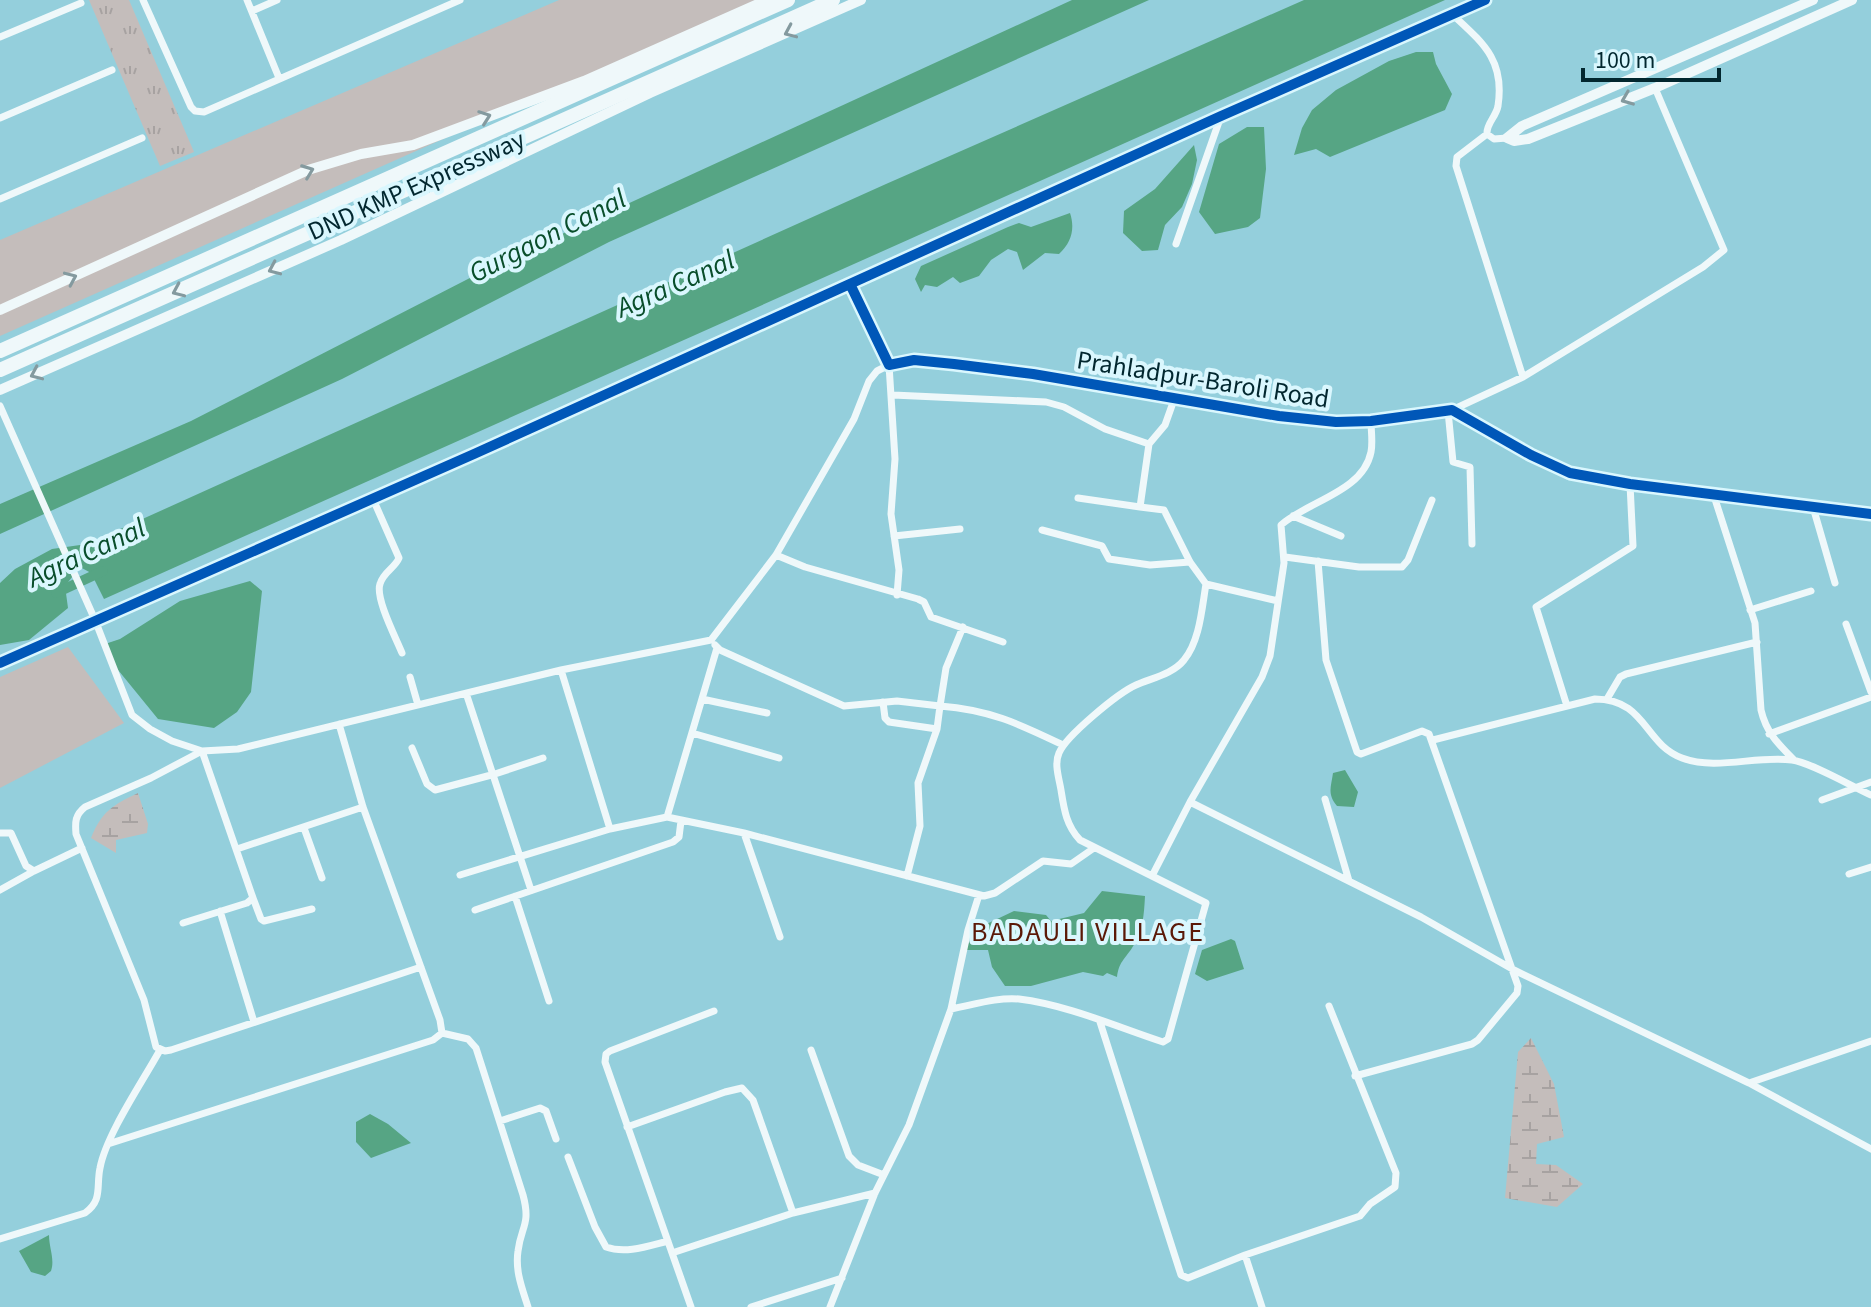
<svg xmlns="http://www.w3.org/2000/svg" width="1871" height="1307" viewBox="0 0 1871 1307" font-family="'Source Sans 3',sans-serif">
<defs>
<pattern id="wetland-marsh" width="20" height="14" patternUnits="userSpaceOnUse" patternTransform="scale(2)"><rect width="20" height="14" fill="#c4bdbb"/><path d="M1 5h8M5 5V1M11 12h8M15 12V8" fill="none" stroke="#a7a2a1"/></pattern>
<pattern id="park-tufts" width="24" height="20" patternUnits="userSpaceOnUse" patternTransform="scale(2)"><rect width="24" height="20" fill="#c4bdbb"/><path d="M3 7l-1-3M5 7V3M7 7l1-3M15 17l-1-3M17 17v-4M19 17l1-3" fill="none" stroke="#a7a2a1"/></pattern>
</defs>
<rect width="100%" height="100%" fill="#94cfdc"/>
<!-- grass -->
<path fill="#c4bdbb" d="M 559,0 L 756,0 L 0,336 L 0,240 Z
M 68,647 L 124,723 L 0,788 L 0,677 Z"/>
<!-- wetland -->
<path fill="url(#wetland-marsh)" d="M 138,793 L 148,824 L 147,833 L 116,840 L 116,853 L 91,838 C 102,811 113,805 138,793 Z
M 1531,1038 L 1554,1084 L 1564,1137 L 1537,1144 L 1536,1164 L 1556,1165 L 1583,1184 L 1557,1207 L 1505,1198 L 1518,1052 Z"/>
<!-- park -->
<path fill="url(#park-tufts)" d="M 89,0 L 129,0 L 194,152 L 160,166 Z"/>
<!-- water -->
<path fill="#56a584" d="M 1072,0 L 1149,0 L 609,242 L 342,379 L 0,534 L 0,504 L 191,421 L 503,261 Z
M 1304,0 L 1445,0 L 104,599 L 91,573 L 80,567 L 65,586 L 68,608 L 29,640 L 0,645 L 0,583 L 15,569 L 52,549 L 87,544 L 886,184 Z
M 1416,52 L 1433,52 L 1436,64 L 1452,94 L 1445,110 L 1330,157 L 1316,149 L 1294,155 L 1302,128 L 1312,110 L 1336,90 L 1389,61 Z
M 1247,127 L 1264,127 L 1266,169 L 1260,218 L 1248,227 L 1215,234 L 1199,212 L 1219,144 Z
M 1194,145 L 1197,160 L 1192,184 L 1182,207 L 1165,225 L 1158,250 L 1142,251 L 1123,233 L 1124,211 L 1155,189 Z
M 1070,213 C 1075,228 1072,242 1059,254 L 1045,253 L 1023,270 L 1017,252 L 1008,249 L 991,260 L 979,276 L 960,283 L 953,277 L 937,287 L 925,285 L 921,292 L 915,279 L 921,266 L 1008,227 L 1019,223 L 1031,227 Z
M 250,581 L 262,591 L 251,692 L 237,712 L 214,728 L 158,719 L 114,665 L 102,645 L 120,639 L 180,601 Z
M 1345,770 L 1358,792 L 1354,807 L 1337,806 C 1327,794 1331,787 1333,773 Z
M 1102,891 L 1145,896 C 1144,915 1143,932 1132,948 C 1124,960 1119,962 1117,977 L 1107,973 L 1103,976 L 1083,972 L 1031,986 L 1005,986 L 992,967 L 988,950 L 965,950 L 976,929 L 1014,911 L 1046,915 L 1051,921 L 1084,913 Z
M 1231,939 L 1235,941 L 1244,969 L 1207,981 L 1195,974 L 1202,950 Z
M 370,1114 L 388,1124 L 411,1143 L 371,1158 L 356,1142 L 356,1122 Z
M 49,1235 C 49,1248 55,1259 51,1271 L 45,1276 L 31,1272 L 19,1251 Z"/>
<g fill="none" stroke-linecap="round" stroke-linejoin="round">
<!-- canal -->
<path stroke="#56a584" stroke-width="10" d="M 56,593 L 103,571"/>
<!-- street -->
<path stroke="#eff8fa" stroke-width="7" d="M 143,0 L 191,107 L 195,111 L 204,112 L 460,0
M 247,0 L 279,78
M 252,11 L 277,0
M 1453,15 C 1483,43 1505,60 1498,106 C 1496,117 1486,124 1487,134 L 1494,139 L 1507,138
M 0,37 L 81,3
M 0,118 L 112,70
M 1487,134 L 1457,157 L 1456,166 L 1523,377
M 0,199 L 142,138
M 1176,244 L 1221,116
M 850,284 L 889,365 L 914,360 L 954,364 L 1033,374 L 1279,416 L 1336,422 L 1371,421 L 1452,410 L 1531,455 L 1570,473 L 1630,484 L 1871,514
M 893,395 L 1046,402 L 1064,407 L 1105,429 L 1149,444
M 1175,397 L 1165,425 L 1149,444 L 1140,507 L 1164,510 L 1190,562 L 1206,584
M 0,406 L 95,620 L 132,715 L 150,729 L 172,741 L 202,751 L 238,749 L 561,670 L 711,640 L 776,555 L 854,419 L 869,381 L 877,371 L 889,365 L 895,459 L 891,514 L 899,570 L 897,595
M 1452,410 L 1523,377 L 1703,267 L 1724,250 L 1655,88
M 1448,411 L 1453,462 L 1470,467 L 1472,544
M 1713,493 L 1755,623 L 1761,710 C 1766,732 1778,744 1794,760
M 1078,498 L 1140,507
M 373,499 L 399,558 C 395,568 383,572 380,584 C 375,598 396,638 402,653
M 1813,507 L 1835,583
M 1293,516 L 1341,536
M 1042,530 L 1102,546 L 1109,559 L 1150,565 L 1190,562
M 894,536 L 960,529
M 776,555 L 805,567 L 918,599 L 924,602 L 931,617 L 1003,642
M 1285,557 L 1359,567 L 1402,567 L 1408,560 L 1432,500
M 1318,561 L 1326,660 L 1357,752 L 1361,754 L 1422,731 L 1429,734 L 1518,986 L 1517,993 L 1478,1040 L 1472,1044 L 1355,1076
M 1750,610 L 1811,591
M 1846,624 L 1871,692
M 715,645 L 720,650 L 844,706 L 897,701 L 940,706 L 946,668 L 963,627
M 561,670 L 610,829
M 410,677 L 418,705
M 466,693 L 531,890
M 702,699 L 767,713
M 1607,699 L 1620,677 L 1626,674 L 1757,642
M 883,702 L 885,718 L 889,722 L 937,729 L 940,706 C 991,710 1019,724 1063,745
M 1567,706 L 1536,607 L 1633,546 L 1630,484
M 692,733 L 779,758
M 1769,734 L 1871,697
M 1433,740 L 1595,699 C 1646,699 1644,744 1682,758 C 1717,771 1756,755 1792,760 C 1812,763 1851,786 1871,795
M 412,748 L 427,784 L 435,790 L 495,774 L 543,758
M 1325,799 L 1349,881
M 1822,800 L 1871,782
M 1190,802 L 1421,917 L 1514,970 L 1749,1083 L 1871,1149
M 667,817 L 744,833 L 984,896 L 995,893 L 1043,861 L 1071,864 L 1094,848
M 304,828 L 322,878
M 0,833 L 11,833 L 26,866 L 34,871 L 82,848
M 744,833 L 780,937
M 237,849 L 363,807
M 1849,874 L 1871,867
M 460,875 L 610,829 L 667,817 L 717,648
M 907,876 L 920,826 L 918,783 L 937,729
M 1152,876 L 1190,802 L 1262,677 L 1270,656 L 1284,563 L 1281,525 C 1308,501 1363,492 1371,452 C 1373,442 1371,431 1371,421
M 0,890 L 34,871
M 515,896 L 549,1001
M 253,898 L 261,919 L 264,921 L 312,909
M 475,910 L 673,842 L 679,837 L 681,821
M 220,911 L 254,1022
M 183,923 L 247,903 L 253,898 L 202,751 L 151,778 L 85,807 C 75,815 75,822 76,834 L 144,1000 L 156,1047 L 165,1051 L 171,1050 L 421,967
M 951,1009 C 973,1005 997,997 1019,999 C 1068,1005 1117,1027 1163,1042 L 1168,1039 L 1206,903 L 1080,840 C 1066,825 1064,809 1061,790 C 1059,778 1054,764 1059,753 C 1066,736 1118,693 1136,685 C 1152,678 1173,674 1184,660 C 1200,641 1202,607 1206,584 L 1278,601
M 1100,1022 L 1181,1275 L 1188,1278 L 1245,1255 L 1360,1216 L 1370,1204 L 1395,1187 L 1396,1173 L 1329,1006
M 442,1033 L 468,1039 L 476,1048 L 523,1195 C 531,1225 521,1226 518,1251 C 515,1271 522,1288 528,1307
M 811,1050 L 849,1156 L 858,1165 L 884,1175
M 1749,1083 L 1871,1041
M 500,1121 L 540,1108 L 546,1111 L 556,1139
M 627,1127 L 725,1092 L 742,1088 L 753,1100 L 793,1213
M 108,1144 L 433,1040 L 442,1033 L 440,1020 L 363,807 L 339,724
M 568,1157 L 595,1227 L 606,1247 C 626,1254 648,1246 668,1241
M 0,1239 L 85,1213 C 103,1200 96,1187 100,1168 C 106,1135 143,1081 160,1050
M 672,1253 L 793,1213 L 875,1193
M 1245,1255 L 1262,1307
M 691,1307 L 605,1062 L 606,1054 L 610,1051 L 714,1011
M 751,1307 L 842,1278
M 830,1307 L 875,1193 L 909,1125 L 951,1009 L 968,930 L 979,895"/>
<!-- secondary -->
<path stroke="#eff8fa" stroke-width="10" d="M 1507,138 L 1514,141 L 1528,139 L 1655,88 L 1852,0
M 1507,138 L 1522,126 L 1813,0
M 0,310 L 308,170 L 361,154 L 413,145 L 584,81 L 767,0
M 0,390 L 341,240 L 650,93 L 861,0
M 0,663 L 474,454 L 1221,116 L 1485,0"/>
<!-- highway -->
<path stroke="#eff8fa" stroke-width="14" d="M 0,351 L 788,0
M 0,370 L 833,0"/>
<defs>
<path id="cycleway" d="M 850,284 L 889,365 L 914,360 L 954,364 L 1033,374 L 1279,416 L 1336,422 L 1371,421 L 1452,410 L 1531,455 L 1570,473 L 1630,484 L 1871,514
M 0,663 L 474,454 L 1221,116 L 1485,0"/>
</defs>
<!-- cycleway casing -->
<use href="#cycleway" stroke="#daf7fe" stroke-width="15"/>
<!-- cycleway -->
<use href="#cycleway" stroke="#0057b8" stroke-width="10"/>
</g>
<!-- one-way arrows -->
<defs><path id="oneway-chevron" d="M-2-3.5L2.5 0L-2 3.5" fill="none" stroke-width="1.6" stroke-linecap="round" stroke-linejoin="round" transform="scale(2)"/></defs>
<g stroke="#849a9f">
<use href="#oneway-chevron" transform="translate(790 32) rotate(156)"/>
<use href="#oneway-chevron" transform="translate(1627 99) rotate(158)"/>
<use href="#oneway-chevron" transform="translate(485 117) rotate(-20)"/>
<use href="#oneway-chevron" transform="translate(308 171) rotate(-21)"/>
<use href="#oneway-chevron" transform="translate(274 269) rotate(156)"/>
<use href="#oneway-chevron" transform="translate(71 278) rotate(-24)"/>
<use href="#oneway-chevron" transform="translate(178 291) rotate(156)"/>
<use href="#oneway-chevron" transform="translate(36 374) rotate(156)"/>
</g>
<g text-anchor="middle" stroke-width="8" stroke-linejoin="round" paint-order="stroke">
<!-- street labels -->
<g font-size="26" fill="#02272f" stroke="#daf7fe">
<text transform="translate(416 185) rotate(-24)" y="9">DND KMP Expressway</text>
<text transform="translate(1203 379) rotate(9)" y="9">Prahladpur-Baroli Road</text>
</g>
<!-- water labels -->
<g font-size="28" font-style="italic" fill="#094e2b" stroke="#daf7fe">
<text transform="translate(547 235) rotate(-27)" y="10">Gurgaon Canal</text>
<text transform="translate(675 283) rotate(-24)" y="10">Agra Canal</text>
<text transform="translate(86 552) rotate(-25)" y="10">Agra Canal</text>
</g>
<!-- neighbourhood labels -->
<g font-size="28" letter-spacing="2" fill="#5b1908" stroke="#daf7fe">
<text x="1088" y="941">BADAULI VILLAGE</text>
</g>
</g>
<!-- scale -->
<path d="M1583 68v12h136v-12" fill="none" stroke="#02272f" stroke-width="4"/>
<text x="1595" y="68" font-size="24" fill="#02272f" stroke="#daf7fe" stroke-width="6" paint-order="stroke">100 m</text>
</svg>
